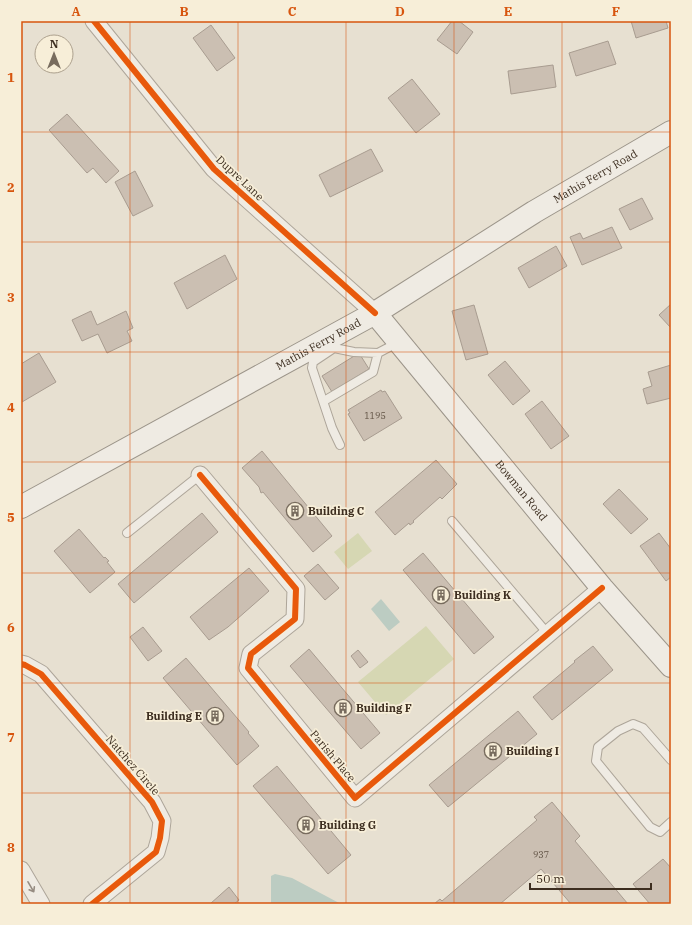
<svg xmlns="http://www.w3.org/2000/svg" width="692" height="925" viewBox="0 0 692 925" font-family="'IBM Plex Serif',serif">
<rect width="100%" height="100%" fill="#e7e0d1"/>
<!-- green -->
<path fill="#d6d7b3" d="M 358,533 L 372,551 L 348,569 L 334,552 Z
M 426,626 L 454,659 L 386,715 L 358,682 Z"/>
<!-- water -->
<path fill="#bcccc2" d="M 381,599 L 400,622 L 389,631 L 371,609 Z
M 275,874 L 292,878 L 341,904 L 271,904 L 271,876 Z"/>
<!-- building -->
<path fill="#cbbfb2" stroke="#a89c90" d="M 452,21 L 459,21 L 473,32 L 457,54 L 437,40 Z
M 631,21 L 666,21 L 668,28 L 636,38 Z
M 211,25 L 235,58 L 217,71 L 193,38 Z
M 608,41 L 616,64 L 576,76 L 569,53 Z
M 553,65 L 556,87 L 511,94 L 508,71 Z
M 412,79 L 440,114 L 416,133 L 388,98 Z
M 67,114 L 119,171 L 106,183 L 93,168 L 87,173 L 49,130 Z
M 371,149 L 383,171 L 330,197 L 319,175 Z
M 135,171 L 153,206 L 133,216 L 115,182 Z
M 642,198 L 653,219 L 630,230 L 619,209 Z
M 612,227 L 622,248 L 582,265 L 570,237 L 580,233 L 583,239 Z
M 556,246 L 567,266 L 529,288 L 518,268 Z
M 225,255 L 237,279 L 187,309 L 174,283 Z
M 671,304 L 671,328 L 659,315 Z
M 474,305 L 488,354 L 466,360 L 452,311 Z
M 91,311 L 97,325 L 126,311 L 133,328 L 127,331 L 132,341 L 107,353 L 98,334 L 82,341 L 72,320 Z
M 39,353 L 56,382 L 22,402 L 21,364 Z
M 359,353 L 369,369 L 332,392 L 322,376 Z
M 505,361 L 530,391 L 513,405 L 488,375 Z
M 671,365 L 671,398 L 647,404 L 643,389 L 652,386 L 648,372 Z
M 381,390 L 382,392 L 385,391 L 402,418 L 364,441 L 348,414 L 350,413 L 348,410 Z
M 542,401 L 569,436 L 551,449 L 525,414 Z
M 262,451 L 332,536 L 313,552 L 263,492 L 261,493 L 259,487 L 242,468 Z
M 436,460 L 457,484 L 442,499 L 440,497 L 413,521 L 414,522 L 410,525 L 409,523 L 395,535 L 375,512 Z
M 619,489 L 648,519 L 631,534 L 603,504 Z
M 202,513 L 218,532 L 134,603 L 118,584 Z
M 79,529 L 104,558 L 105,557 L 109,561 L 107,562 L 115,572 L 90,593 L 54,551 Z
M 659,533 L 671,549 L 671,577 L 666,581 L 640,546 Z
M 423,553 L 494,637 L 474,654 L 403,570 Z
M 318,564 L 339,588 L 325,600 L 304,576 Z
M 249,568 L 269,591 L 228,627 L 209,640 L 190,617 Z
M 143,627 L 162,651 L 148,661 L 130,637 Z
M 593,646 L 613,670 L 552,720 L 533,697 L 575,662 L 574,661 Z
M 309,649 L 380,733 L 361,749 L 290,666 Z
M 358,650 L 368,662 L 360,668 L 351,656 Z
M 186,658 L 249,732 L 248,733 L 259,746 L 237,765 L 163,678 Z
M 518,711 L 537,734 L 448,807 L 429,785 Z
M 277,766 L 351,855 L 328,874 L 253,786 Z
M 552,802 L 580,836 L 575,841 L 628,904 L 571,904 L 541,869 L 500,904 L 434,904 L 440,899 L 442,901 L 537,820 L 534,817 Z
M 663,859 L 671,868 L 671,904 L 650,904 L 633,884 Z
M 229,887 L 239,900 L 234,904 L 210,904 Z"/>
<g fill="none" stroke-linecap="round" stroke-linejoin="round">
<defs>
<path id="service" d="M 333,344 L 334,348 L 354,352 L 378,353 L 397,343
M 334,348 L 313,362 L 312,368 L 332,428 L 340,445
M 324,401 L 373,372 L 378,353
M 452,521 L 548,634
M 127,533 L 200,475
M 671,760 L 643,728 L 633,724 L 618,731 L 598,747 L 596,761 L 650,827 L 660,832 L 671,822"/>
<path id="minor" d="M 94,21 L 214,169 L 375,313
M 200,475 L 296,589 L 295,619 L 251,654 L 248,668 L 355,798 L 602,588
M 21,664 L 25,665 L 41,674 L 152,802 L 162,821 L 160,838 L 156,852 L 92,904
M 21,870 L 41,904"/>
<g id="secondary">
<path id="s1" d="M 375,313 L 602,588 L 671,666"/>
<path id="s2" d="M 21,507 L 375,313 L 534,212 L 671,132"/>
</g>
</defs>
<!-- service casing -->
<use href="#service" stroke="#ada599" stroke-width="10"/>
<!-- minor casing -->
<use href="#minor" stroke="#ada599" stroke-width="19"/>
<!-- secondary casing -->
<use href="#secondary" stroke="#9c958a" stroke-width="24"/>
<!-- service -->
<use href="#service" stroke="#efebe3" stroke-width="8"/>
<!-- minor -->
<use href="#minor" stroke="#efebe3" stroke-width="17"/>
<!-- secondary -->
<use href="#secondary" stroke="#efebe3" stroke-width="22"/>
<defs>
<path id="cycleway" d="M 94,21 L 214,169 L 375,313
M 200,475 L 296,589 L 295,619 L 251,654 L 248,668 L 355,798 L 602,588
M 21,664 L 25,665 L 41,674 L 152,802 L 162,821 L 160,838 L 156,852 L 92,904"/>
</defs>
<!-- cycleway casing -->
<use href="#cycleway" stroke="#f7eed8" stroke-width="8"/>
<!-- cycleway -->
<use href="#cycleway" stroke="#e8590c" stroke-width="6"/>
</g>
<!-- one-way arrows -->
<defs><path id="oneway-shaft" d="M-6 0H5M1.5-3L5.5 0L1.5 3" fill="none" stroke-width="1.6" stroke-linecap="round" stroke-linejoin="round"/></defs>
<use stroke="#968c82" href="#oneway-shaft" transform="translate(31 887) rotate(60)"/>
<!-- grid -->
<path fill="none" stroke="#d7550e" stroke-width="1" stroke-opacity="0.55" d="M 130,21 L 130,904M 238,21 L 238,904M 346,21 L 346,904M 454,21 L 454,904M 562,21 L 562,904M 21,132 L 671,132M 21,242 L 671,242M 21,352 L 671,352M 21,462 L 671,462M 21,573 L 671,573M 21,683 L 671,683M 21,793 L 671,793"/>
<!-- icons -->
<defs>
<symbol id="building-ring" viewBox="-11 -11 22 22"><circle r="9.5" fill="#f7eed8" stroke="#786c5e" stroke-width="1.5"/><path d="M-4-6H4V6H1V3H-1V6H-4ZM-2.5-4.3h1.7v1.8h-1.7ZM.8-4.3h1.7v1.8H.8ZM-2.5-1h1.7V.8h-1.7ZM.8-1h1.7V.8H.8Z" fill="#786c5e"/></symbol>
</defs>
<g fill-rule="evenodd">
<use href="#building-ring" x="285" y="501" width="20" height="20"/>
<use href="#building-ring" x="431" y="585" width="20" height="20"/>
<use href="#building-ring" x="333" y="698" width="20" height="20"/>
<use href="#building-ring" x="205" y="706" width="20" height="20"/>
<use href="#building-ring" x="483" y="741" width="20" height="20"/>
<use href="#building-ring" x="296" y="815" width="20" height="20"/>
</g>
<g text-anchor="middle" stroke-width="3.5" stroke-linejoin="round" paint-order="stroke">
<!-- number labels -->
<g font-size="9" fill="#605244">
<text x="375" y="419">1195</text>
<text x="541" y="858">937</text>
</g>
<!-- street labels -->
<g font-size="11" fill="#3d2e20" stroke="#f7eed8">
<text dy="4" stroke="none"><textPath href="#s2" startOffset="663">Mathis Ferry Road</textPath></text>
<text transform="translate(240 178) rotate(43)" y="4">Dupre Lane</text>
<text dy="4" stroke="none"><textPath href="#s2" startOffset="339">Mathis Ferry Road</textPath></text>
<text dy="4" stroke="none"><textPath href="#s1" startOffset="230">Bowman Road</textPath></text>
<text transform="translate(333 756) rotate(50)" y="4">Parish Place</text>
<text transform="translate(133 765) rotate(49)" y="4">Natchez Circle</text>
</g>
<!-- poi labels -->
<g font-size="11" font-weight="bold" fill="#3d2e20" stroke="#f7eed8" text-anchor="start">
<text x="308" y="515">Building C</text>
<text x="454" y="599">Building K</text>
<text x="356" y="712">Building F</text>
<text x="202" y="720" text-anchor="end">Building E</text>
<text x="506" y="755">Building I</text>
<text x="319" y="829">Building G</text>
</g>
</g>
<!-- border -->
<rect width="692" height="925" fill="none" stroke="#f7eed8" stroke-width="44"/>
<!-- north arrow -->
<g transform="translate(54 54)"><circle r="19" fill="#f7eed8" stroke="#ada18e"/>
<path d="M0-3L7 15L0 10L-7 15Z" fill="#786c5e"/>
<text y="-6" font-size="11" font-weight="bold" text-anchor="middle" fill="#3d2e20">N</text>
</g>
<!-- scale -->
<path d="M530 883v6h121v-6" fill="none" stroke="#3d2e20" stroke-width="2"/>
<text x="536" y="883" font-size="12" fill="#3d2e20" stroke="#f7eed8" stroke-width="3" paint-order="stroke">50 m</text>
<rect x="22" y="22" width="648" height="881" fill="none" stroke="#d7550e" stroke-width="1.5"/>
<g font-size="13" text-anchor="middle" font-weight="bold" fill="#d7550e">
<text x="76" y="16">A</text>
<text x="184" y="16">B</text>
<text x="292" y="16">C</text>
<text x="400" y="16">D</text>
<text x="508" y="16">E</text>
<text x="616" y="16">F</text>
<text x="11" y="82">1</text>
<text x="11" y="192">2</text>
<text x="11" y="302">3</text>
<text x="11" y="412">4</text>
<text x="11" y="522">5</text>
<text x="11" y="632">6</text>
<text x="11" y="742">7</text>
<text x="11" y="852">8</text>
</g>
</svg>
